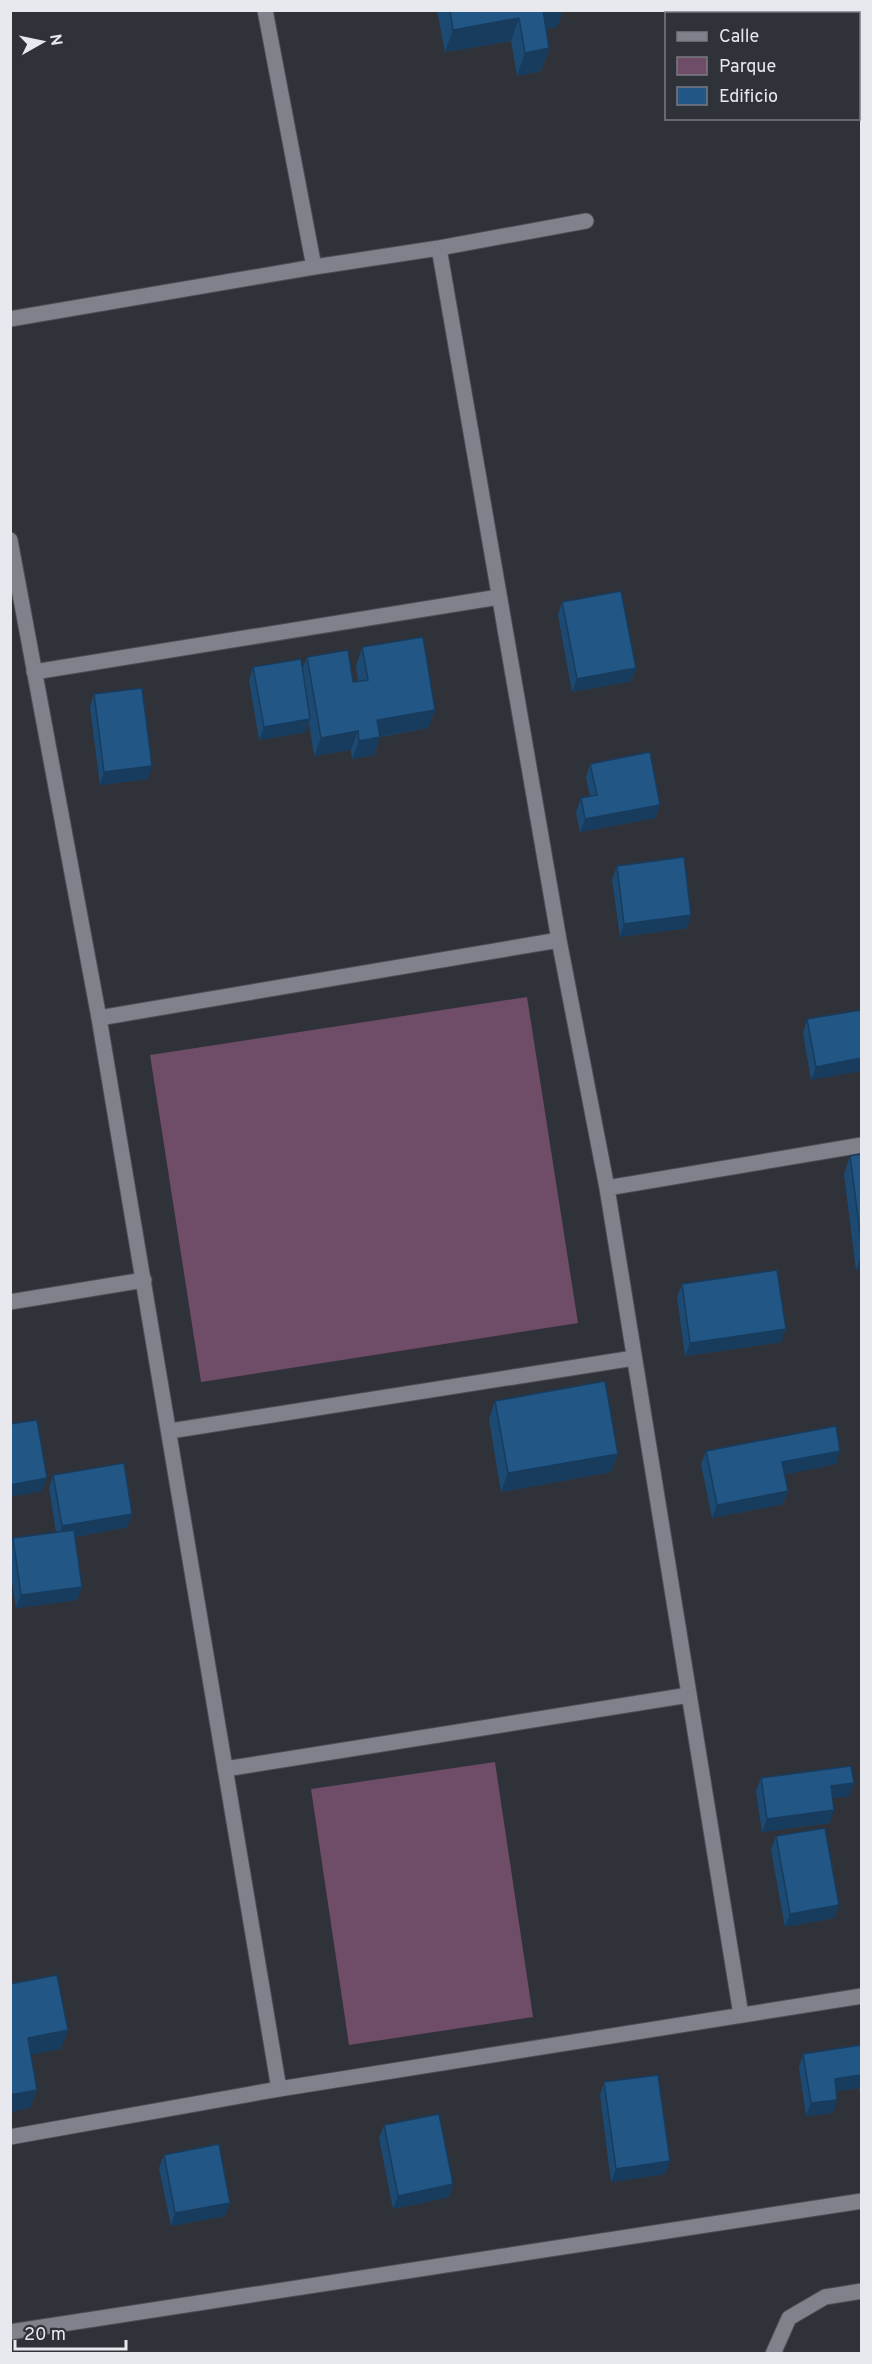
<svg xmlns="http://www.w3.org/2000/svg" width="872" height="2364" viewBox="0 0 872 2364" font-family="Overpass,sans-serif">
<rect width="100%" height="100%" fill="#30323a"/>
<!-- green -->
<path fill="#6f4c67" d="M 527,997 L 578,1323 L 201,1382 L 150,1055 Z
M 495,1762 L 533,2017 L 349,2045 L 311,1789 Z"/>
<g fill="none" stroke-linecap="round" stroke-linejoin="round">
<defs>
<path id="street" d="M 265,10 L 314,267
M 439,248 L 559,940 L 607,1188 L 741,2015
M 10,319 L 314,267 L 439,248 L 586,221
M 10,540 L 99,1018 L 279,2089
M 34,672 L 499,597
M 99,1018 L 559,940
M 607,1188 L 862,1145
M 10,1302 L 144,1280
M 170,1431 L 634,1358
M 225,1769 L 689,1695
M 10,2137 L 279,2089 L 862,1996
M 10,2332 L 862,2201
M 773,2354 L 789,2318 L 825,2297 L 862,2291"/>
</defs>
<!-- street casing -->
<use href="#street" stroke="#4e4f56" stroke-width="17"/>
<!-- street -->
<use href="#street" stroke="#7f818b" stroke-width="15"/>
</g>
<!-- wall -->
<path fill="#1d4a72" d="M 437,10 L 563,10 L 557,27 L 546,29 L 549,48 L 541,71 L 517,76 L 511,41 L 445,52 Z
M 775,10 L 825,10 L 826,14 L 776,14 Z
M 562,602 L 636,668 L 631,681 L 572,692 L 558,615 Z
M 362,647 L 435,710 L 428,728 L 380,737 L 374,755 L 352,759 L 351,750 L 314,756 L 309,723 L 305,732 L 259,740 L 249,680 L 253,667 L 302,670 L 307,657 L 353,682 L 358,681 L 356,666 Z
M 94,694 L 148,779 L 100,785 L 90,707 Z
M 590,764 L 660,805 L 655,818 L 580,832 L 576,812 L 581,798 L 590,797 L 586,777 Z
M 617,866 L 687,928 L 620,937 L 612,880 Z
M 861,1010 L 811,1080 L 803,1033 L 807,1019 Z
M 861,1154 L 861,1270 L 856,1270 L 844,1174 L 850,1156 Z
M 682,1284 L 781,1342 L 685,1356 L 677,1297 Z
M 495,1401 L 611,1472 L 501,1492 L 489,1419 Z
M 706,1451 L 840,1451 L 836,1464 L 785,1474 L 788,1491 L 783,1504 L 712,1518 L 701,1464 Z
M 53,1475 L 132,1514 L 127,1527 L 75,1537 L 82,1587 L 77,1600 L 16,1608 L 10,1569 L 10,1544 L 13,1538 L 56,1532 L 49,1488 Z
M 761,1778 L 849,1796 L 833,1798 L 830,1823 L 762,1832 L 756,1791 Z
M 776,1836 L 839,1905 L 834,1918 L 785,1927 L 771,1850 Z
M 861,2045 L 861,2103 L 859,2088 L 836,2091 L 837,2100 L 833,2113 L 806,2116 L 799,2067 L 803,2054 Z
M 604,2082 L 665,2174 L 611,2182 L 600,2095 Z
M 384,2125 L 453,2184 L 449,2197 L 393,2209 L 379,2138 Z
M 164,2155 L 225,2216 L 171,2226 L 159,2168 Z"/>
<!-- shaded-wall -->
<path fill="#183c5d" d="M 541,10 L 563,10 L 557,27 L 534,31 Z
M 519,18 L 511,41 L 445,52 L 453,30 Z
M 549,48 L 541,71 L 517,76 L 525,53 Z
M 636,668 L 631,681 L 572,692 L 577,679 Z
M 435,710 L 428,728 L 370,738 L 377,720 Z
M 310,719 L 305,732 L 259,740 L 264,727 Z
M 358,731 L 351,750 L 314,756 L 321,738 Z
M 380,737 L 374,755 L 352,759 L 359,741 Z
M 152,766 L 148,779 L 100,785 L 104,772 Z
M 660,805 L 655,818 L 580,832 L 585,819 Z
M 691,915 L 687,928 L 620,937 L 624,924 Z
M 861,1058 L 861,1071 L 811,1080 L 816,1067 Z
M 861,1256 L 861,1270 L 856,1270 Z
M 786,1329 L 781,1342 L 685,1356 L 690,1343 Z
M 840,1451 L 836,1464 L 778,1476 L 782,1462 Z
M 618,1454 L 611,1472 L 501,1492 L 508,1473 Z
M 47,1478 L 42,1491 L 10,1497 L 10,1485 Z
M 788,1491 L 783,1504 L 712,1518 L 717,1505 Z
M 132,1514 L 127,1527 L 58,1540 L 62,1526 Z
M 82,1587 L 77,1600 L 16,1608 L 21,1595 Z
M 854,1783 L 849,1796 L 826,1799 L 831,1786 Z
M 834,1810 L 830,1823 L 762,1832 L 767,1819 Z
M 839,1905 L 834,1918 L 785,1927 L 790,1914 Z
M 68,2030 L 61,2049 L 21,2057 L 28,2038 Z
M 861,2075 L 861,2082 L 859,2088 L 830,2092 L 835,2079 Z
M 37,2090 L 30,2108 L 10,2112 L 10,2095 Z
M 837,2100 L 833,2113 L 806,2116 L 811,2103 Z
M 670,2161 L 665,2174 L 611,2182 L 616,2169 Z
M 453,2184 L 449,2197 L 393,2209 L 398,2196 Z
M 230,2203 L 225,2216 L 171,2226 L 175,2213 Z"/>
<!-- building -->
<path fill="#225685" stroke="#183c5d" stroke-width="1.5" d="M 450,10 L 543,10 L 549,48 L 525,53 L 519,18 L 453,30 Z
M 782,10 L 825,10 L 826,14 L 783,14 Z
M 621,591 L 636,668 L 577,679 L 562,602 Z
M 423,637 L 435,710 L 377,720 L 380,737 L 359,741 L 358,731 L 321,738 L 307,657 L 348,650 L 353,682 L 368,680 L 362,647 Z
M 301,659 L 310,719 L 264,727 L 253,667 Z
M 142,688 L 152,766 L 104,772 L 94,694 Z
M 650,752 L 660,805 L 585,819 L 581,798 L 597,795 L 590,764 Z
M 684,857 L 691,915 L 624,924 L 617,866 Z
M 861,1010 L 861,1058 L 816,1067 L 807,1019 Z
M 861,1154 L 861,1240 L 850,1156 Z
M 777,1270 L 786,1329 L 690,1343 L 682,1284 Z
M 605,1381 L 618,1454 L 508,1473 L 495,1401 Z
M 37,1420 L 47,1478 L 10,1485 L 10,1424 Z
M 836,1426 L 840,1451 L 782,1462 L 788,1491 L 717,1505 L 706,1451 Z
M 124,1463 L 132,1514 L 62,1526 L 53,1475 Z
M 74,1530 L 82,1587 L 21,1595 L 13,1538 Z
M 851,1766 L 854,1783 L 831,1786 L 834,1810 L 767,1819 L 761,1778 Z
M 825,1828 L 839,1905 L 790,1914 L 776,1836 Z
M 57,1975 L 68,2030 L 28,2038 L 37,2090 L 10,2095 L 10,1984 Z
M 861,2045 L 861,2075 L 835,2079 L 837,2100 L 811,2103 L 803,2054 Z
M 658,2075 L 670,2161 L 616,2169 L 604,2082 Z
M 439,2114 L 453,2184 L 398,2196 L 384,2125 Z
M 219,2144 L 230,2203 L 175,2213 L 164,2155 Z"/>
<!-- border -->
<rect width="872" height="2364" fill="none" stroke="#e8e9ee" stroke-width="24"/>
<!-- legend -->
<rect x="665" y="12" width="195" height="108" fill="#30323a" stroke="#7a7b82" stroke-width="1.5"/>
<rect x="677" y="32" width="30" height="9" fill="#7f818b" stroke="#7a7b82" stroke-width="1.5"/>
<text x="719" y="42" font-size="18" fill="#e8e9ee">Calle</text>
<rect x="677" y="57" width="30" height="18" fill="#6f4c67" stroke="#7a7b82" stroke-width="1.5"/>
<text x="719" y="72" font-size="18" fill="#e8e9ee">Parque</text>
<rect x="677" y="87" width="30" height="18" fill="#225685" stroke="#7a7b82" stroke-width="1.5"/>
<text x="719" y="102" font-size="18" fill="#e8e9ee">Edificio</text>
<!-- north arrow -->
<g transform="translate(42 42) rotate(81)" stroke="#30323a" stroke-width="4.5" paint-order="stroke">
<path d="M0-4.5L10 22L0 15L-10 22Z" fill="#e8e9ee"/>
<text y="-9" font-size="16" font-weight="bold" text-anchor="middle" fill="#e8e9ee">N</text>
</g>
<!-- scale -->
<path d="M15 2340v9h111v-9" fill="none" stroke="#e8e9ee" stroke-width="3"/>
<text x="24" y="2340" font-size="18" fill="#e8e9ee" stroke="#30323a" stroke-width="4.5" paint-order="stroke">20 m</text>
</svg>
